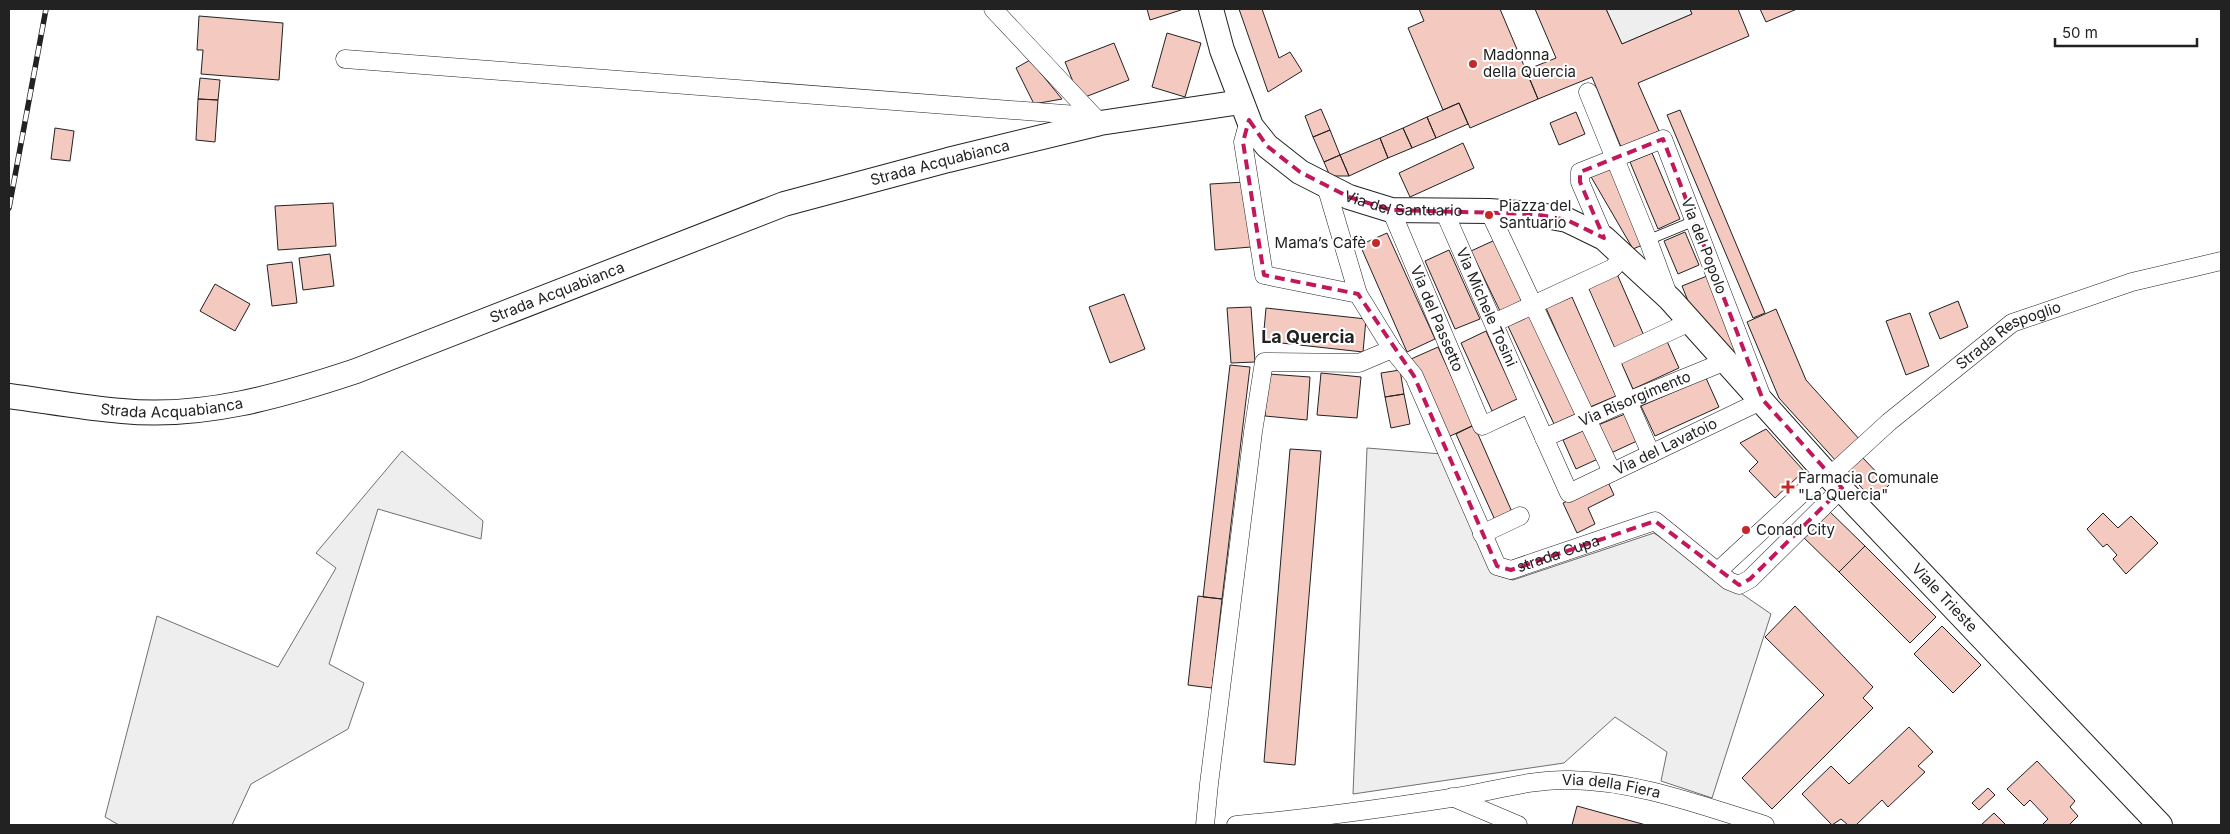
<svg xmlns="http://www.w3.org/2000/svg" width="2230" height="834" viewBox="0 0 2230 834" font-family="Inter,sans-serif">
<rect width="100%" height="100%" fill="#fff"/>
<!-- green -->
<path fill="#eee" stroke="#6f6f6f" d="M 1606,9 L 1690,9 L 1692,14 L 1622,44 Z
M 1367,448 L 1442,454 L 1490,569 L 1496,575 L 1513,580 L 1654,533 L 1771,614 L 1712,798 L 1661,781 L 1667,752 L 1615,717 L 1564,763 L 1353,794 Z
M 402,451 L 483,521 L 481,539 L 378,509 L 329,664 L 364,683 L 348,729 L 251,784 L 232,825 L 119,825 L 105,817 L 157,616 L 278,667 L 336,568 L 316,553 Z"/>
<!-- building -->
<path fill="#f3c9c0" stroke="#222" d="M 1147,9 L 1180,9 L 1181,10 L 1150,20 Z
M 1239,9 L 1262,9 L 1279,58 L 1290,52 L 1302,71 L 1268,92 Z
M 1419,9 L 1500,9 L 1538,99 L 1470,128 L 1459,103 L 1443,110 L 1408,28 L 1424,21 Z
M 1535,9 L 1606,9 L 1622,44 L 1692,14 L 1690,9 L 1738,9 L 1749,36 L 1638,83 L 1659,131 L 1621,147 L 1592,77 L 1538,99 L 1526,70 L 1556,58 Z
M 1760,9 L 1797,9 L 1766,22 Z
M 199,16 L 283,23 L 279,80 L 201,74 L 203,50 L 197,50 Z
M 1167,33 L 1201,43 L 1185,97 L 1152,87 Z
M 1114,43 L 1129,80 L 1080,99 L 1065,62 Z
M 1030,60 L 1062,99 L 1034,104 L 1016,68 Z
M 200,78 L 220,80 L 218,100 L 198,99 Z
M 198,99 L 218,100 L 215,142 L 196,140 Z
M 1459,103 L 1468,124 L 1436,138 L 1427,117 Z
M 1321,109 L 1330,130 L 1313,137 L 1305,116 Z
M 1680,110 L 1765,313 L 1753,318 L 1667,115 Z
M 1576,112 L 1585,134 L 1559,145 L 1550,123 Z
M 1427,117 L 1436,138 L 1412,148 L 1403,128 Z
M 55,128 L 74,131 L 70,161 L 51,159 Z
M 1403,128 L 1412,148 L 1388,158 L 1380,138 Z
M 1330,130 L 1340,155 L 1324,162 L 1313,137 Z
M 1380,138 L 1388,158 L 1349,176 L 1340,155 Z
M 1463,143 L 1474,168 L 1410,197 L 1399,173 Z
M 1652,153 L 1680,219 L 1658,229 L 1630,162 Z
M 1340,155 L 1349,176 L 1330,176 L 1324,162 Z
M 1611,166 L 1645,244 L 1633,249 L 1590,175 Z
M 1245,182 L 1251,247 L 1215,250 L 1210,184 Z
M 333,203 L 336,246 L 278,250 L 275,206 Z
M 1685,232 L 1699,265 L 1678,274 L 1664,241 Z
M 1387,233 L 1435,339 L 1407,352 L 1360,245 Z
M 1495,240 L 1523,300 L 1500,311 L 1471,251 Z
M 1449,250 L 1480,319 L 1455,329 L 1425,261 Z
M 330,254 L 334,286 L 303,290 L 299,258 Z
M 292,262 L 297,303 L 272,306 L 267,265 Z
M 1617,274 L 1645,338 L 1616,351 L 1588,287 Z
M 1707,276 L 1739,349 L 1727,354 L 1696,321 L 1682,286 Z
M 215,284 L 250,304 L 235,331 L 200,311 Z
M 1124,294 L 1145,349 L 1110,363 L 1089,307 Z
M 1572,297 L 1616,396 L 1590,407 L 1546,308 Z
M 1958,301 L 1968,327 L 1940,339 L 1929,313 Z
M 1251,307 L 1255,362 L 1231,363 L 1227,308 Z
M 1266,308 L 1366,319 L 1363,352 L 1263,341 Z
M 1776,309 L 1806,380 L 1860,440 L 1836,461 L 1779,398 L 1747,322 Z
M 1531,313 L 1578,413 L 1554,424 L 1507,324 Z
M 1910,313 L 1929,366 L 1906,375 L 1886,321 Z
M 1486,331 L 1517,399 L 1492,411 L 1461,343 Z
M 1666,339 L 1679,368 L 1633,389 L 1620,360 Z
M 1438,347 L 1474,425 L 1446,438 L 1411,359 Z
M 1230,365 L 1250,367 L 1222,599 L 1203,597 Z
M 1400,370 L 1404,394 L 1385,397 L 1381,373 Z
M 1321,373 L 1361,377 L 1357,418 L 1317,415 Z
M 1268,374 L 1310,377 L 1307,420 L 1265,416 Z
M 1706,378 L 1719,407 L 1655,436 L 1641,406 Z
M 1404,394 L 1410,424 L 1391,428 L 1385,397 Z
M 1625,414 L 1637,441 L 1611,453 L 1598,425 Z
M 1474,425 L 1512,512 L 1495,520 L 1456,434 Z
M 1587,429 L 1600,458 L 1576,469 L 1563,440 Z
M 1766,429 L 1804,471 L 1775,498 L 1749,471 L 1758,462 L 1740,443 Z
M 1290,449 L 1321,451 L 1295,765 L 1264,762 Z
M 1860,455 L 1889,485 L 1873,500 L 1845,470 Z
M 1608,482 L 1614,495 L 1588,508 L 1595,524 L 1577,533 L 1563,503 Z
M 1827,509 L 1865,546 L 1839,572 L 1801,535 Z
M 2103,513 L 2118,528 L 2131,516 L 2158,543 L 2126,574 L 2113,559 L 2117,555 L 2107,544 L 2103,547 L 2087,529 Z
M 1865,546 L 1936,617 L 1910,643 L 1839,572 Z
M 1198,596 L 1222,599 L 1212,688 L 1188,685 Z
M 1795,606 L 1873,687 L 1863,698 L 1873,708 L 1772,809 L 1742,778 L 1824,695 L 1765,637 Z
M 1942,626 L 1981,665 L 1953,693 L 1914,654 Z
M 1909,727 L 1933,752 L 1918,766 L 1925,772 L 1888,807 L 1882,800 L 1856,825 L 1848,825 L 1841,819 L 1832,825 L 1802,794 L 1831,766 L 1849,784 Z
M 2037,761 L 2075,801 L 2070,807 L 2078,816 L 2069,825 L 2042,825 L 2048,819 L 2030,800 L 2024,806 L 2007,789 Z
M 1988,788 L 1995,795 L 1979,810 L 1972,803 Z
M 1577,806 L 1646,825 L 1572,825 Z
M 1994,813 L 2006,825 L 1981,825 Z"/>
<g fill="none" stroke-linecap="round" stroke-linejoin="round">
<defs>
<path id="lane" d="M 1648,240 L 1694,221"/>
<g id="street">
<path d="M 993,9 L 1098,121"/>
<path d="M 345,59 L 1077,115 L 1100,123"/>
<path d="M 1588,92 L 1648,240 L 1669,297"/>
<path d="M 1249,120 L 1243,142 L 1264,275 L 1358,294"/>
<path id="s1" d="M 1326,186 L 1358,294 L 1392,349 L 1414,376 L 1497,566 L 1511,570 L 1655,521 L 1729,581 L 1739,585 L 1750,579 L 1842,488"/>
<path id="s2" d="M 1391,210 L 1482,426 L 1529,404 L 1569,493 L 1763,400 L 1663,139 L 1580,172 L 1580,182 L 1604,238"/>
<path id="s3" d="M 1444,211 L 1529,404"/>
<path d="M 1489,211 L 1612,472"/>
<path d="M 1577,285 L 1651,454"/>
<path d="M 1494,323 L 1613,268 L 1624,255"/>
<path d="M 1610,359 L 1690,322"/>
<path id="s4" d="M 1544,438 L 1628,401 L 1726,361"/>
<path id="s5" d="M 1830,476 L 1889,422 L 2012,323 L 2132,282 L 2221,261"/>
<path d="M 1482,534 L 1520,516"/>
<path d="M 1718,571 L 1825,472"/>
<path d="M 1452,797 L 1518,825"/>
<path d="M 1205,825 L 1209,784 L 1253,432 L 1264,362 L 1359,363 L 1392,349"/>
<path id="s6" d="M 1236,825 C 1308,819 1379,809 1451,798 C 1490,792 1530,779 1570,780 C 1637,781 1702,806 1765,825"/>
</g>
<g id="secondary">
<path id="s7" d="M 1211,9 L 1222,50 L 1251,126 L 1267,146 L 1300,172 L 1349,197 L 1391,210 L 1489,211 L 1535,214 L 1567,220 L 1604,238 L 1670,299 L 1825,472 L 2160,825"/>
<path id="s8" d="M 9,396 C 46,401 84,408 122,411 C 202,419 281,396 356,371 L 784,204 L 948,160 L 1100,123 L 1241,102"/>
</g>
</defs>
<!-- lane casing -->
<use href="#lane" stroke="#222" stroke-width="11"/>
<!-- street casing -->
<use href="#street" stroke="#222" stroke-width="19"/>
<!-- secondary casing -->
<use href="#secondary" stroke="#222" stroke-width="26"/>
<!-- lane -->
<use href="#lane" stroke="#fff" stroke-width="9"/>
<!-- street -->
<use href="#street" stroke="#fff" stroke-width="18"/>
<!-- secondary -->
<use href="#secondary" stroke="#fff" stroke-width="24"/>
<defs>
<path id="rail" d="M 9,208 L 46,9"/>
</defs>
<!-- rail casing -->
<use href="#rail" stroke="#222" stroke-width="5.5"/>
<!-- rail -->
<use href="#rail" stroke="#fff" stroke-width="4" stroke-dasharray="11" stroke-linecap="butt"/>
</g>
<!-- marked area -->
<path fill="none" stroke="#c2185b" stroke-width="4" stroke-dasharray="10 6" stroke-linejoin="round" d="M 1249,120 L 1267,146 L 1300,172 L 1349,197 L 1391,210 L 1535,214 L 1567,220 L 1604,238 L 1580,182 L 1580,172 L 1663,139 L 1763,400 L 1842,488 L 1750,579 L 1739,585 L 1655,521 L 1511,570 L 1497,566 L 1414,376 L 1358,294 L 1264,275 L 1243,142 Z"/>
<!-- markers -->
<g fill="#c62828" stroke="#fff" stroke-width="2">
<circle cx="1473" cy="64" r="5"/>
<circle cx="1489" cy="215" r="5"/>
<circle cx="1376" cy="243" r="5"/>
<path d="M1785.5 479.5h5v5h5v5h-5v5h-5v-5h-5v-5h5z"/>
<circle cx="1746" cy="530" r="5"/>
</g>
<g text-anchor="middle" stroke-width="4" stroke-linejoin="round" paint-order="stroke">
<!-- poi labels -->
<g font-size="15" fill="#222" stroke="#fff" text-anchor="start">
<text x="1483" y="60">Madonna<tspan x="1483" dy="17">della Quercia</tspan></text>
<text x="1499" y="211">Piazza del<tspan x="1499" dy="17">Santuario</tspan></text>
<text x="1366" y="248" text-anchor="end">Mama’s Cafè</text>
<text x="1798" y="483">Farmacia Comunale<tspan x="1798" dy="17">"La Quercia"</tspan></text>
<text x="1756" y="535">Conad City</text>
</g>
<!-- street labels -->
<g font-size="15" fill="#222" stroke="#fff">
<text dy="5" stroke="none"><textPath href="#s8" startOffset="974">Strada Acquabianca</textPath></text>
<text dy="5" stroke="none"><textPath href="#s7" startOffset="302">Via del Santuario</textPath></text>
<text transform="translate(1704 246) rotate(69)" y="5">Via del Popolo</text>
<text dy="5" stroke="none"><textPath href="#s8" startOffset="569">Strada Acquabianca</textPath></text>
<text dy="5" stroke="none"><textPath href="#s3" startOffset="105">Via Michele Tosini</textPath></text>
<text dy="5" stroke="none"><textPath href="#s2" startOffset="118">Via del Passetto</textPath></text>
<text dy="5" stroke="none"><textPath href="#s5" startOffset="229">Strada Respoglio</textPath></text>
<text dy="5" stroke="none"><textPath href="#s4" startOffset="99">Via Risorgimento</textPath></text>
<text dy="5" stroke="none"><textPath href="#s8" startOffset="164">Strada Acquabianca</textPath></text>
<text dy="5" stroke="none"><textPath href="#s2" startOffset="491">Via del Lavatoio</textPath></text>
<text dy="5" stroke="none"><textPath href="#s1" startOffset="484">strada Cupa</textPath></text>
<text dy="5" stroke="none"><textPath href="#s7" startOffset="1004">Viale Trieste</textPath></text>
<text dy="5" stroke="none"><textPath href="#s6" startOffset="379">Via della Fiera</textPath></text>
</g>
<!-- quarter labels -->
<g font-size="18" font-weight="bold" fill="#222" stroke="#fff">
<text x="1308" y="343">La Quercia</text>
</g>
</g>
<!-- border -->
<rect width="2230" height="834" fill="none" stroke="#222222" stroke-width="20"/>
<!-- scale -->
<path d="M2055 38v8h142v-8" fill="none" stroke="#222222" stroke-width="2.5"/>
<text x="2062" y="38" font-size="15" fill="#222222" stroke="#ffffff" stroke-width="4" paint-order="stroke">50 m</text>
</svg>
